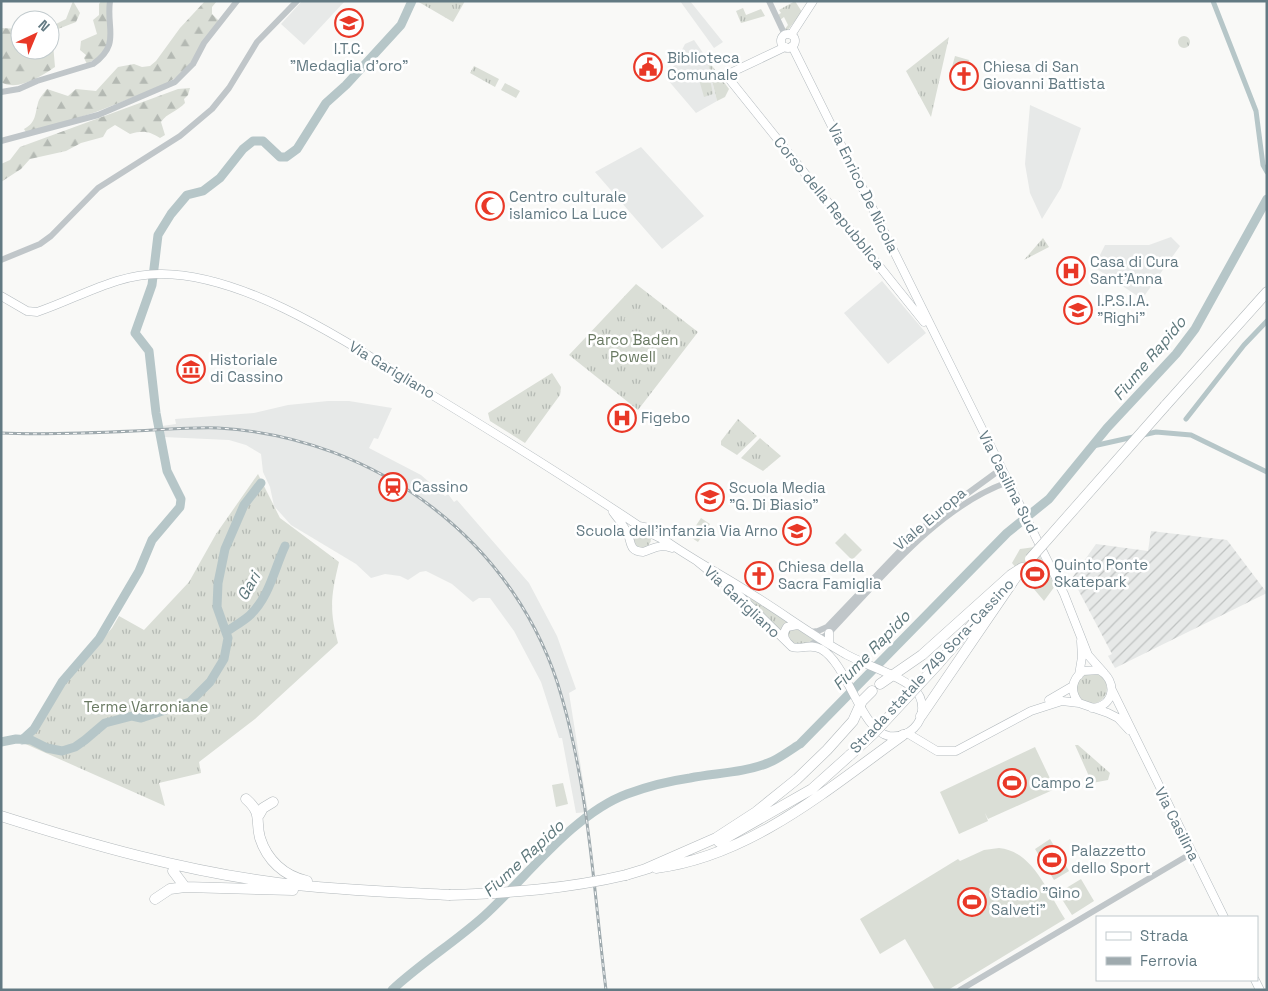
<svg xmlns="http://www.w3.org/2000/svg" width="1268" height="991" viewBox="0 0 1268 991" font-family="'Space Grotesk',sans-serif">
<defs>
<pattern id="industrial-furrows" width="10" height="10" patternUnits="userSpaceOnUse" patternTransform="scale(1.25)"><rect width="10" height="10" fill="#e7e9e8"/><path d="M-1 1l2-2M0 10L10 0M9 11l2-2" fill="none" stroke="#bfc2c1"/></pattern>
<pattern id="grass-tufts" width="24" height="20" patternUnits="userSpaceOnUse" patternTransform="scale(1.25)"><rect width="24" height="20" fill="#daded6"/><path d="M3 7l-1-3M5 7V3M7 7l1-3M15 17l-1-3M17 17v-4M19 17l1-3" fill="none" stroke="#b4b9b3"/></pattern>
<pattern id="forest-firs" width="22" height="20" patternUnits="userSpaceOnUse" patternTransform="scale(1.25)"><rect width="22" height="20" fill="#daded6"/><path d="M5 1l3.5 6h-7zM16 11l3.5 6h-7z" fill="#b4b9b3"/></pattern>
</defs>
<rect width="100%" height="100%" fill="#f9f9f7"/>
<!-- built -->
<path fill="#e7e9e8" d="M 302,1 L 345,1 L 304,45 L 281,24 Z
M 680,1 L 690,1 L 723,42 L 714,48 Z
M 694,40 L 710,63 L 708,64 L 717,101 L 696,113 L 667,79 L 685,44 Z
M 1030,105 L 1081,128 L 1061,188 L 1042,219 L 1030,193 L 1025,164 Z
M 641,147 L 704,216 L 662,249 L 595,172 Z
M 1171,237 L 1180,246 L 1142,299 L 1094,267 L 1105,245 L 1149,245 Z
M 882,281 L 926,333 L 888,364 L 844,313 Z
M 328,401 L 349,401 L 392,408 L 378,439 L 374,438 L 369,448 L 421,475 L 445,496 L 448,494 L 454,502 L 457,500 L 529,583 L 557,636 L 576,689 L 569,693 L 588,812 L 576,813 L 562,738 L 559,738 L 541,682 L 514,631 L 490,598 L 479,598 L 473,602 L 452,584 L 426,571 L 420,572 L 408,580 L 400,576 L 385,574 L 371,578 L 356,564 L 291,525 L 274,506 L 270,487 L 263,472 L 261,454 L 246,445 L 229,440 L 163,437 L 162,426 L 176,424 L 175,419 L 254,413 L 288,405 Z"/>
<!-- industrial -->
<path fill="url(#industrial-furrows)" d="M 1151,531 L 1227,540 L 1267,593 L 1115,668 L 1108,656 L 1112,654 L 1072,578 L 1096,544 L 1148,551 Z"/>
<!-- grass -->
<path fill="url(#grass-tufts)" d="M 417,1 L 465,1 L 453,22 Z
M 795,1 L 802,12 L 787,31 L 785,29 L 788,25 L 784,17 L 780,20 L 778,15 L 781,13 L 779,10 Z
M 743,8 L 746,15 L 761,9 L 765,16 L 741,23 L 736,11 Z
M1178 42a6 6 0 1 1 12 0a6 6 0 1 1-12 0Z
M 949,37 L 931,117 L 906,71 Z
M 710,63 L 729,89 L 725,97 L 717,101 L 708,64 Z
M 474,66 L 499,79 L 495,87 L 470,73 Z
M 704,77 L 710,79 L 713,94 L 704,97 L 700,83 Z
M 505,83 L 520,91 L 516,98 L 501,90 Z
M 1043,238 L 1049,247 L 1024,260 Z
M 636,284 L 698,332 L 638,410 L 569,355 Z
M 552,373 L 561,387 L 560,395 L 525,443 L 490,421 L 488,413 Z
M 738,419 L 757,436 L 737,455 L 721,445 L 721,441 Z
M 760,438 L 781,456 L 763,471 L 741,458 Z
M 258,474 L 280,518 L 339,562 C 331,596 329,609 338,643 L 255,719 L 199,762 L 201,773 L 159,783 L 165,806 L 21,742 L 44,717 L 64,683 L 112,628 L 119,616 L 144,630 L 189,582 L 216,534 Z
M633 539a9 9 0 1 1 18 0a9 9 0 1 1-18 0Z
M 751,598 L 789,622 L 782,628 L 779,634 L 749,600 Z
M 796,628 L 814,640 C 804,644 799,647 789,642 L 787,630 Z
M1075 688a16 16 0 1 1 32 0a16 16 0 1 1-32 0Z
M 1075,745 L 1078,745 L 1110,773 L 1108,780 L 1092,783 Z"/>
<!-- forest -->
<path fill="url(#forest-firs)" d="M 73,1 L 80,13 L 76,22 L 58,29 L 58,40 L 53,44 L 55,67 C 42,76 17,92 1,82 L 1,28 L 20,29 L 20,50 L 50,50 L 50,27 L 66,19 Z
M 101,1 L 107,1 L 110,32 L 105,53 L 87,64 L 84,58 L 86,55 L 80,50 L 81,41 L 97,34 L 93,20 L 99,15 L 99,4 Z
M 205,1 L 217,1 L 212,7 L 212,14 L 220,22 L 189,69 L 164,85 L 96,112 L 27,134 L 24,129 C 36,123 35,114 38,103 C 39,98 44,93 47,89 L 68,96 L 76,89 L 96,91 L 118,67 L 134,64 L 142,67 L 150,66 L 156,61 L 180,28 Z
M 190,88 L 188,95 L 184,99 L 185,103 C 178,111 167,113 161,122 L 165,135 L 160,138 C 149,131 143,130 130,134 L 115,125 L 107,130 L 103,137 L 81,143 L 66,151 L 30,159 L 21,169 L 1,182 L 1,164 L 10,160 L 20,147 L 178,89 Z"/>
<!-- pitch -->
<path fill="#daded6" d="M 955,56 L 969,60 L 967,71 L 952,67 Z
M 634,310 L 641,313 C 646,321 641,324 635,329 L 624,319 Z
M 701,518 L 710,524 L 698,542 L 689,536 Z
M 845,533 L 862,550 L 852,560 L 835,543 Z
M 1035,547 L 1055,586 L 1044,601 L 1012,563 L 1020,549 Z
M 1035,747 L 1055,789 L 988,819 L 985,813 L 988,821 L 959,834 L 940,792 Z
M 563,783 L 568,804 L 556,807 L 552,785 Z
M 1050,839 L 1069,871 L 1054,880 L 1035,849 Z
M 999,848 C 1033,851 1048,893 1065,919 L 948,990 L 935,990 L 905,939 L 880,954 L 860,919 L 958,859 L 960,861 L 984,850 Z
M 1081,879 L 1094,901 L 1072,915 L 1058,893 Z"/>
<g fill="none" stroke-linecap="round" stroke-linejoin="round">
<!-- canal -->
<path stroke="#b6c6c8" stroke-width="5" d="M 1213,1 L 1256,111 L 1263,165 L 1267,172
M 1186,419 L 1244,345 L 1267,321
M 1093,446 L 1156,432 L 1191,435 L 1267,472"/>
<!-- river -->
<path stroke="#b6c6c8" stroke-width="9" d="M 226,632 C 233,627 242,622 249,616 C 269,598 274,570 285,546
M 22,740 L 34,729 L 62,682 L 99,639 L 139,571 L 152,540 L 180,507 L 181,499 L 167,471 L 156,413 L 149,351 L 135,333 L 152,285 L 158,235 L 171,214 L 187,195 L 203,191 L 220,178 L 243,149 L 253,141 L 263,141 L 280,157 L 286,157 L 297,149 L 326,103 L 346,85 L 401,25 L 412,1
M 1,742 L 16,739 L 31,740 L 47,748 L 62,751 L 75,747 L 85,740 L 105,723 L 132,716 L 141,718 L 190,702 L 210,682 L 224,659 L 228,638 L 217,607 L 218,583 L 225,549 L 244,505 L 261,483
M 392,990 C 421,963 455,942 484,916 C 526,878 573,814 627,794 C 646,787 669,781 690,778 C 715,773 743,773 768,763 C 779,759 790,750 800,744 L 1007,533 L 1049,499 L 1107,428 L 1176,354 L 1195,329 L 1267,199"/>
<defs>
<path id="major" d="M781 41a7 7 0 1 1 14 0a7 7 0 1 1-14 0Z
M 791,35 L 813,1
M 792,46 L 1064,594 L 1088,655 L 1104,673
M 726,75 L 924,322
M 726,75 L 785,47
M 1,296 L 27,311 L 37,312 C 79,298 117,273 162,274 C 248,275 348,343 419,387 C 493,432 567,478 639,526 L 649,528 L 654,535 L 666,541 C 693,560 722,575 750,593 C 781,612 810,634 842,652 C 861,664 898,674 913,688 C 925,698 925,717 914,728 C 907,735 898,737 889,736 C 861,731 848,664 821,649 C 810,643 802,650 792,647 L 741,597 L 698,562
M 613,512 C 618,518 623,525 627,532 C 632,542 628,551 643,552 C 655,548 659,544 672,548
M 787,642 C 783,636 783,633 787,627 L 797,625
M 829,644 L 829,633
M 1079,675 L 1082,657 L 1081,641
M 1112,690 L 1224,917
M 1049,700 L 1073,686
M 1079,703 C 1070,692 1071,680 1083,671 L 1099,670 C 1118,680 1115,707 1092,708
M 907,733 L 937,751 L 956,751 L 1031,711 L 1062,701 L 1079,703 L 1108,713 L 1118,718 L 1129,730
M 1255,980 L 1260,990"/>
<path id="highway" d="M 1165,406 L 1267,292
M 938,664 L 998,595
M 880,684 L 922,655 L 1011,575 L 1022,568
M 921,716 L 1020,571
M 246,799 C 263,814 255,820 260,838 C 267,860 284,876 307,881
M 259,815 L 263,808 L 273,802
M 1,816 C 92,845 184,871 278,883 C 335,890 392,892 449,895
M 719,842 L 812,789 L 850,755
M 656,868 C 751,856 829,788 903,735
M 643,870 L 716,838 L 756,812 L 797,779 L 827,750 L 853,721 L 862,701 L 872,691
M 173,871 L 185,887
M 626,875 L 649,868
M 155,899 L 170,889 L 185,887 L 293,890"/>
</defs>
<!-- major casing -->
<use href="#major" stroke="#b3babe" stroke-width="9"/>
<!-- highway casing -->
<use href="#highway" stroke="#b3b9bc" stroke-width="11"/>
<!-- minor -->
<path stroke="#c0c6c9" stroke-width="6" d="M 769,1 L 785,35
M 1,92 L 19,89 L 37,81 L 93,64 C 121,44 106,29 110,1
M 1,141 L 98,115 L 175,82 L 193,64 L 204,43 L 237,1
M 1,260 L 40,244 L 51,236 L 98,188 L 180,136 L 212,109 L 229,88 L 257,42 L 297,1
M 810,632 L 818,631 L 827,627 L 916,534 L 938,515 L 1001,469
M 810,645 L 828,634 C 879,581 937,507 1008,482
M 960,990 L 1192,853"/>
<!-- major -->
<use href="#major" stroke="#fff" stroke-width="8"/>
<!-- highway -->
<use href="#highway" stroke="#fff" stroke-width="10"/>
<defs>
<path id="rail" d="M 1,433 C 46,435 90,433 134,431 C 161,430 190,427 218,428 C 377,437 519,543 562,698 C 589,792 594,893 606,990"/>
</defs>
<!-- rail casing -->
<use href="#rail" stroke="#9faaae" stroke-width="3"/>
<!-- rail -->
<use href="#rail" stroke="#fff" stroke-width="1" stroke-dasharray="4" stroke-linecap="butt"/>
<defs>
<path id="highway-bridge" d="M 1030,559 L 1165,406
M 850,755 L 873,734 L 938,664
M 449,895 C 509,893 567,889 626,875"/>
</defs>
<!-- highway-bridge casing -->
<use href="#highway-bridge" stroke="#b3b9bc" stroke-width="11" stroke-linecap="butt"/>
<!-- highway-bridge -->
<use href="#highway-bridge" stroke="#fff" stroke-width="10"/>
</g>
<!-- icons -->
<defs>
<symbol id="school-ring" viewBox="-11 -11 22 22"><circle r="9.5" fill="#fff" stroke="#e93827" stroke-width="1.5"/><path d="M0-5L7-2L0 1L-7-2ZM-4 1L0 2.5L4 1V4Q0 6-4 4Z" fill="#e93827"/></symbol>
<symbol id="civic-ring" viewBox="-11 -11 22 22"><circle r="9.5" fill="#fff" stroke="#e93827" stroke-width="1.5"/><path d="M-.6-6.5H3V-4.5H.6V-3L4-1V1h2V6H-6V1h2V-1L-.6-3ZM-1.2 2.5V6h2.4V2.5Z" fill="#e93827"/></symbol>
<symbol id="church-ring" viewBox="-11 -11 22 22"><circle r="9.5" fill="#fff" stroke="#e93827" stroke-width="1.5"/><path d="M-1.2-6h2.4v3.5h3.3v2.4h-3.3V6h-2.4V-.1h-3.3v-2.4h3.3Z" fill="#e93827"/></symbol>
<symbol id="mosque-ring" viewBox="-11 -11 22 22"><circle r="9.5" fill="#fff" stroke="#e93827" stroke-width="1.5"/><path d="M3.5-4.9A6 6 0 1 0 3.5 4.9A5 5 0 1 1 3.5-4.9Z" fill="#e93827"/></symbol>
<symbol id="hospital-ring" viewBox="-11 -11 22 22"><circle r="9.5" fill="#fff" stroke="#e93827" stroke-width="1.5"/><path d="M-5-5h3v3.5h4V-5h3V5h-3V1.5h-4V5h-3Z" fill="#e93827"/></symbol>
<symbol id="museum-ring" viewBox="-11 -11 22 22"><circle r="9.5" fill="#fff" stroke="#e93827" stroke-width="1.5"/><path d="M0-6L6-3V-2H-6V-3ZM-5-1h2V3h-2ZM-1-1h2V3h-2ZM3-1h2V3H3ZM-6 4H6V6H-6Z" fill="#e93827"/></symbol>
<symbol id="station-ring" viewBox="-11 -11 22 22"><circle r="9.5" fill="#fff" stroke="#e93827" stroke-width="1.5"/><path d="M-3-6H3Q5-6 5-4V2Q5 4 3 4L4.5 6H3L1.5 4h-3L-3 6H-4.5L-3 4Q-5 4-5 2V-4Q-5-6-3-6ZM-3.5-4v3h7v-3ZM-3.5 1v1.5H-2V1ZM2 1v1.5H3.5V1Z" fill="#e93827"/></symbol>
<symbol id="stadium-ring" viewBox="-11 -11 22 22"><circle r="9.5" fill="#fff" stroke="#e93827" stroke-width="1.5"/><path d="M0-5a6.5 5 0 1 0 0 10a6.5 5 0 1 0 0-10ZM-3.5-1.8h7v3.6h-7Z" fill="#e93827"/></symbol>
</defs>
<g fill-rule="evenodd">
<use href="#school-ring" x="333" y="7" width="32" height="32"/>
<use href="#civic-ring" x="632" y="51" width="32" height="32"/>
<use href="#church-ring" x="948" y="60" width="32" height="32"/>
<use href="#mosque-ring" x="474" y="190" width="32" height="32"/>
<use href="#hospital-ring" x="1055" y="255" width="32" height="32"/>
<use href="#school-ring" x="1062" y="294" width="32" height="32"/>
<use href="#museum-ring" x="175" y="353" width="32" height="32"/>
<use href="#hospital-ring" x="606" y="402" width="32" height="32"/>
<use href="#station-ring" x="377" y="471" width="32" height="32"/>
<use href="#school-ring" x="694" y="481" width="32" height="32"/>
<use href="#school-ring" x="781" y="515" width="32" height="32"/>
<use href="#stadium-ring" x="1019" y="558" width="32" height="32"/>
<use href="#church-ring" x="743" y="560" width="32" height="32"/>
<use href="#stadium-ring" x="996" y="767" width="32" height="32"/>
<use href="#stadium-ring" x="1036" y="844" width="32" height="32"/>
<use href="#stadium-ring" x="956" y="886" width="32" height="32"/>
</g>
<g text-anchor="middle" stroke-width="5" stroke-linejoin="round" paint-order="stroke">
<!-- poi labels -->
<g font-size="15" fill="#637a83" stroke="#fff" text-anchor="start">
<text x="349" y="54" text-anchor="middle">I.T.C.<tspan x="349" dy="17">"Medaglia d'oro"</tspan></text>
<text x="667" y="63">Biblioteca<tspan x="667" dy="17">Comunale</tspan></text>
<text x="983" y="72">Chiesa di San<tspan x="983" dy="17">Giovanni Battista</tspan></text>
<text x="509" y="202">Centro culturale<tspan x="509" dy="17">islamico La Luce</tspan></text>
<text x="1090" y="267">Casa di Cura<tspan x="1090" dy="17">Sant'Anna</tspan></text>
<text x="1097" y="306">I.P.S.I.A.<tspan x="1097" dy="17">"Righi"</tspan></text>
<text x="210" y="365">Historiale<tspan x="210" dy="17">di Cassino</tspan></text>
<text x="641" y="423">Figebo</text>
<text x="412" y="492">Cassino</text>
<text x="729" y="493">Scuola Media<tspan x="729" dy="17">"G. Di Biasio"</tspan></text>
<text x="778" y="536" text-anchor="end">Scuola dell'infanzia Via Arno</text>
<text x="1054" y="570">Quinto Ponte<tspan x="1054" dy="17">Skatepark</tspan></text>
<text x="778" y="572">Chiesa della<tspan x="778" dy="17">Sacra Famiglia</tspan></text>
<text x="1031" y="788">Campo 2</text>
<text x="1071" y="856">Palazzetto<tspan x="1071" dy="17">dello Sport</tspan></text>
<text x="991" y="898">Stadio "Gino<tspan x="991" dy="17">Salveti"</tspan></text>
</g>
<!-- street labels -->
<g font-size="15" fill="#637a83" stroke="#fff">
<text transform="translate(863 188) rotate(64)" y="5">Via Enrico De Nicola</text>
<text transform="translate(829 203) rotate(51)" y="5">Corso della Repubblica</text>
<text transform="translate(392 370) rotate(31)" y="5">Via Garigliano</text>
<text transform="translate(1008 482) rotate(63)" y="5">Via Casilina Sud</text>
<text transform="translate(930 519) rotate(-40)" y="5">Viale Europa</text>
<text transform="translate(742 602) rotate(43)" y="5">Via Garigliano</text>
<text transform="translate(932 666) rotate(-47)" y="5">Strada statale 749 Sora-Cassino</text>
<text transform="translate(1177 824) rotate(63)" y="5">Via Casilina</text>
</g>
<!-- park labels -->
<g font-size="15" fill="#6a7a63" stroke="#fff">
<text x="633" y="345">Parco Baden<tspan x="633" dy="17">Powell</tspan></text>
<text x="146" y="712">Terme Varroniane</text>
</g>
<!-- water labels -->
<g font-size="16" font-style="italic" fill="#5e787c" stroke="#fff">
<text transform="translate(1149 358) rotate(-50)" y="6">Fiume Rapido</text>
<text transform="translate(248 586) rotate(-60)" y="6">Gari</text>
<text transform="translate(871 650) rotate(-46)" y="6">Fiume Rapido</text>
<text transform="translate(523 858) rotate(-43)" y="6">Fiume Rapido</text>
</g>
</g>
<!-- border -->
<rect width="1268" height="991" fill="none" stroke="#637a83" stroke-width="5"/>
<!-- legend -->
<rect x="1096" y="916" width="162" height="65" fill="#ffffff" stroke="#c1cacd"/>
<rect x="1106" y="932" width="25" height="8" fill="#ffffff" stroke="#c1cacd"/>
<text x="1140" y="941" font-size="15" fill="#637a83">Strada</text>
<rect x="1106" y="957" width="25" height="8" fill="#9faaae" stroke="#c1cacd"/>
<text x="1140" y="966" font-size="15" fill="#637a83">Ferrovia</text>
<!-- north arrow -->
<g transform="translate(35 35) rotate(44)"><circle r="24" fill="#ffffff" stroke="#c1cacd"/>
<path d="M0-4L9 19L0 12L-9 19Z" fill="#e93827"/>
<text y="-8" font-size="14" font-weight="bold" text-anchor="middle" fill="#637a83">N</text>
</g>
</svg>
